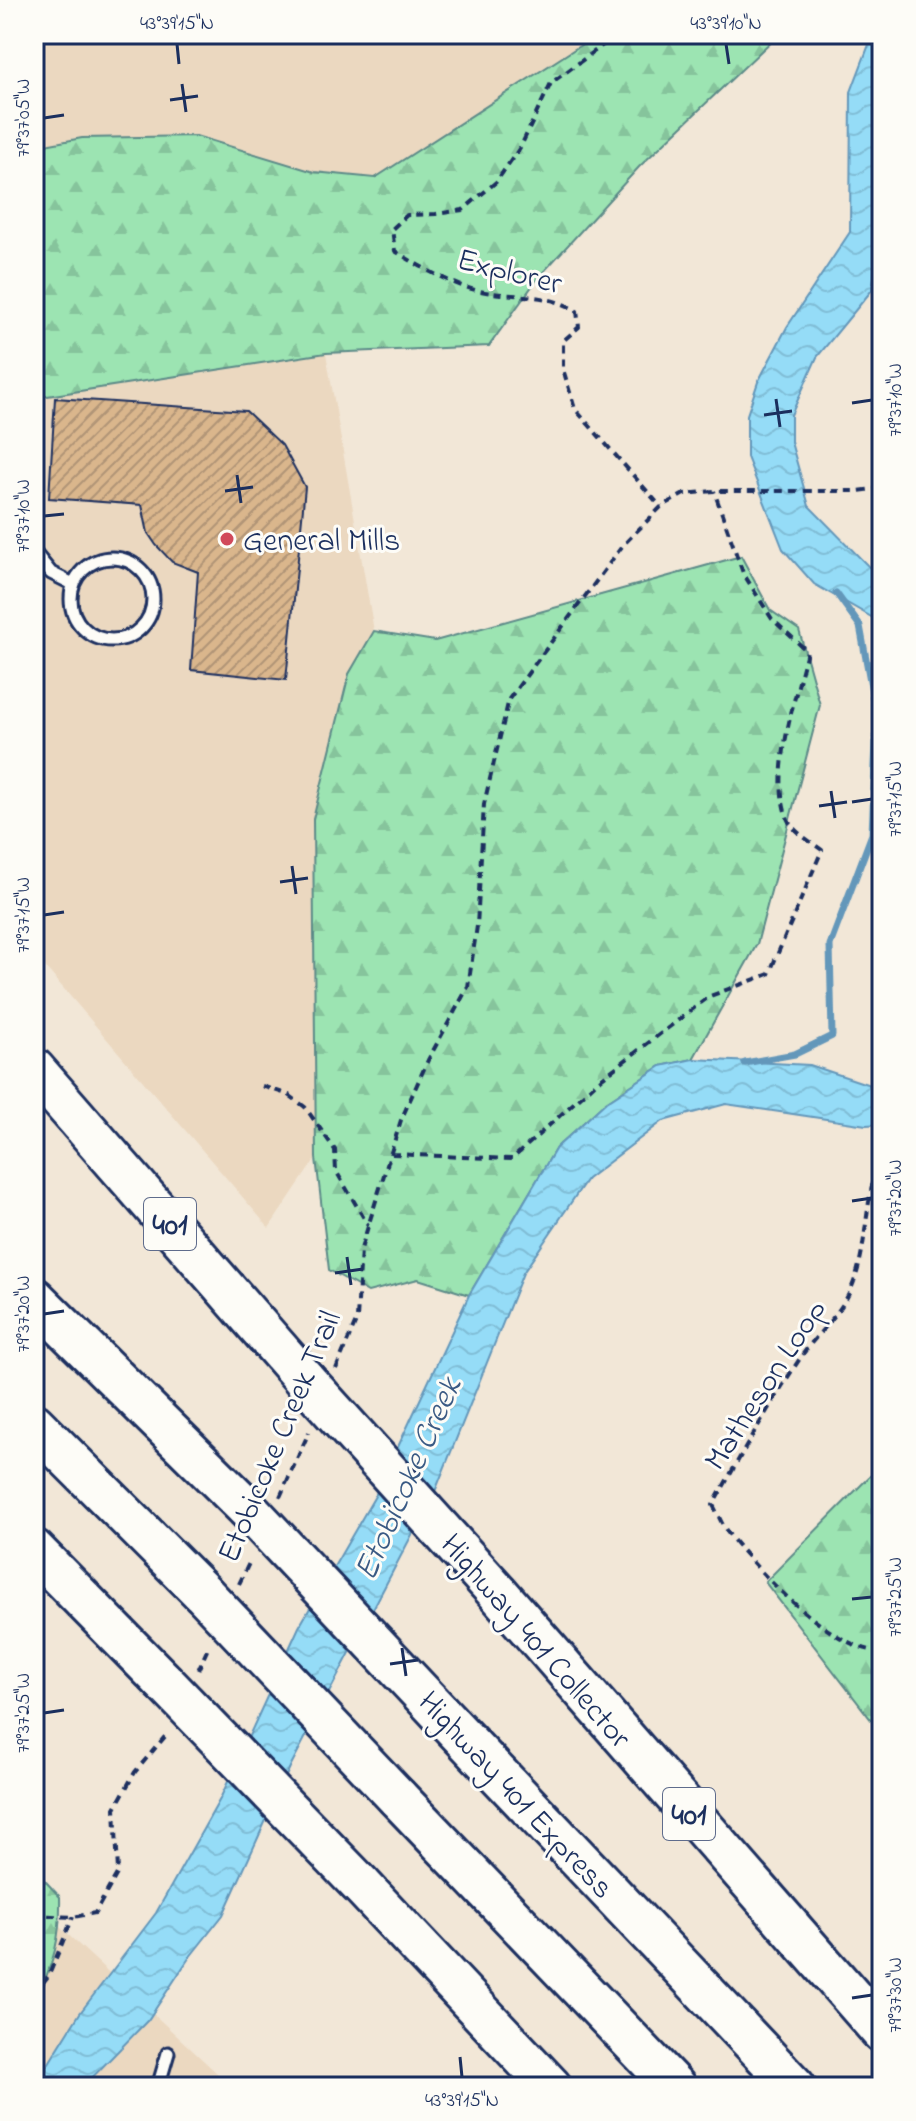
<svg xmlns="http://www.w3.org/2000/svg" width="916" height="2121" viewBox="0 0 916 2121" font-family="'Indie Flower',sans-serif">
<defs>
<pattern id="forest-firs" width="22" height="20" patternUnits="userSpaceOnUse" patternTransform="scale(2)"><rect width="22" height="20" fill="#9ce4b2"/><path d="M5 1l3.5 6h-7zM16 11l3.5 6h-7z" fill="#86c49c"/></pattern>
<pattern id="water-waves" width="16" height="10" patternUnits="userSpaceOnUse" patternTransform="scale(2)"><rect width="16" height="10" fill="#95dcf7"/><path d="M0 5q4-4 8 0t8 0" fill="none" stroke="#80bdd6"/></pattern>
<pattern id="building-hatch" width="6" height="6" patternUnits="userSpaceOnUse" patternTransform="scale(2)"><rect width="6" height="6" fill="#dab68c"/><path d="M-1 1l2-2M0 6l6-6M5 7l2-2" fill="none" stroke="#b09476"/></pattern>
</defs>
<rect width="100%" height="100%" fill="#f2e7d7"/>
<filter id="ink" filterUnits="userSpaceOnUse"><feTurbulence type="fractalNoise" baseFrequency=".0125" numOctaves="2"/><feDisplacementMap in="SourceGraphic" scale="16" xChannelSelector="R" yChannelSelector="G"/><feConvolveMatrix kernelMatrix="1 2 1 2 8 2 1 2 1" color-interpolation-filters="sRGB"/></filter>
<g filter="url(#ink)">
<!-- built -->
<path fill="#ebd8c0" d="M 34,34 L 598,34 L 375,178 L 314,172 L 196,136 L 82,138 L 34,147 Z
M 326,353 L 374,631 L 349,674 L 313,819 L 316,1158 L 269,1228 L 34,954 L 34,398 Z
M 34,1903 L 232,2087 L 34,2087 Z"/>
<!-- forest -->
<path fill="url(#forest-firs)" stroke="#5c8a88" stroke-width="2" d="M 598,34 L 779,34 L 639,167 L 538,278 L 489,346 L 326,353 L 34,398 L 34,147 L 82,138 L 196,136 L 314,172 L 375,178 Z
M 741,556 L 770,610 L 799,630 L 820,705 L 757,944 L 693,1059 L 661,1066 L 606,1102 L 556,1148 L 469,1295 L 418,1279 L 368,1292 L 329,1270 L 316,1158 L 313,819 L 349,674 L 374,631 L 435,641 Z
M 882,1464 L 882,1734 L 765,1582 Z
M 34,1869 L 60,1897 C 61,1935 54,1967 34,2000 Z"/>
<!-- water -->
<path fill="url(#water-waves)" stroke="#6497ba" stroke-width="2" d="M 873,34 L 882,34 L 882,224 L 872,290 L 817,357 L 791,415 L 791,442 L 809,506 L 868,566 L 882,575 L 882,623 L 814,584 L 783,549 L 747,457 L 747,415 L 758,382 L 787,327 L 850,232 L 851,92 Z
M 693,1059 L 810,1065 L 882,1089 L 882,1124 L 866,1125 L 726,1104 L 663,1121 L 587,1179 L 523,1273 L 436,1489 L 291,1765 L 223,1915 L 189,1958 L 148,2020 L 83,2087 L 34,2087 L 80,2013 L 156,1913 L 220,1799 L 299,1627 L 375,1496 L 469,1295 L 556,1148 L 606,1102 L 661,1066 Z"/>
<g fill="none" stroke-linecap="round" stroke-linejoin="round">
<!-- stream -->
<path stroke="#6497ba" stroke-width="7" d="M 745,1063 L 795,1054 L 832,1036 L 830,945 L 872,834 L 877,719 L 860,626 L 836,593"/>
</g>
<!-- building -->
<path fill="url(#building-hatch)" stroke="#1b2f5e" stroke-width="2" d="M 55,398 L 246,411 L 282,445 L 305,487 L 286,680 L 191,670 L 198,572 L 172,562 L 156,545 L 148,533 L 142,505 L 49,498 Z"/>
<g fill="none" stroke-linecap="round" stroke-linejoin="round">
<defs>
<path id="lane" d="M 34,552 L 51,573 L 73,584
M71 599a41 41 0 1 1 82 0a41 41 0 1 1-82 0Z
M 158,2087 L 168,2053"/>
<path id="highway" d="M 34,1069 L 305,1380
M 34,1298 L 247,1508
M 34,1424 L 203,1593
M 34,1550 L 163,1681
M 498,1593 L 882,2032
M 440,1713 L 795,2087
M 397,1797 L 675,2087
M 360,1884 L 551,2087"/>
</defs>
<!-- lane casing -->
<use href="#lane" stroke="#1b2f5e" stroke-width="17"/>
<!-- highway casing -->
<use href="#highway" stroke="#1b2f5e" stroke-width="46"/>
<!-- path -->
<path stroke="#1b2f5e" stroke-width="4" stroke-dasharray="8 6" stroke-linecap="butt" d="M 618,34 L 551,83 L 521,146 L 496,182 L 463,210 L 436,214 L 407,215 L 392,229 L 395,251 C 419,266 453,286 480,291 C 516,298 545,292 577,311 L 579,327 L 563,341 L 563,369 L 575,409 L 661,507
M 262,1086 L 289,1095 L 305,1107 L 335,1150 L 336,1171 L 368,1225
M 392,1154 L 512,1159 L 598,1081 L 710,996 L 769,974 L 822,850 C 813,843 795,833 789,822 C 768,778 796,697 807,651 L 772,619 L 743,573 L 714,491
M 882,1157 C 861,1199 871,1255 846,1299 C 834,1320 814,1337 801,1357 C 769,1405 741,1455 713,1505 C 718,1514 722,1525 728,1533 C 755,1569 835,1653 882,1651
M 336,1369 L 357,1319 L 361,1249 L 401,1120 L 428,1060 L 468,987 L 477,926 L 484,804 L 509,699 L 623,545 L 661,507 L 684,494 L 714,491 L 858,491 L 882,488
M 280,1497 L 309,1432
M 239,1584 L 251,1559
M 198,1670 L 209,1646
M 34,1915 L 73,1917 L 95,1913 L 118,1872 L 115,1808 L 135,1772 L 168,1733
M 34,1994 L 49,1975 L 73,1917"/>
<!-- lane -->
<use href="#lane" stroke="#fdfcf7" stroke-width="11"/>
<!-- highway -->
<use href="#highway" stroke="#fdfcf7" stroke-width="40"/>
<defs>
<path id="highway-bridge" d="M 305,1380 L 498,1593
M 247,1508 L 440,1713
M 203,1593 L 397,1797
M 163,1681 L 360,1884"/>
</defs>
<!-- highway-bridge casing -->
<use href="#highway-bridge" stroke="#1b2f5e" stroke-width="46" stroke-linecap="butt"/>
<!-- highway-bridge -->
<use href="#highway-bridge" stroke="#fdfcf7" stroke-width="40"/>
</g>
</g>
<!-- ticks -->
<path fill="none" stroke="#1b2f5e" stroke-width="3" d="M 177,44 L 179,64M 726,44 L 729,64M 182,84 L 186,112M 170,100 L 198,96M 44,118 L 64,115M 776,399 L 780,427M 852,403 L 872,400M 764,415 L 792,411M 237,475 L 241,503M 225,491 L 253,487M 44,516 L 64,514M 831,791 L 835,818M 852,802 L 872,799M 819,806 L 847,802M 292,866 L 296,894M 280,882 L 308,878M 44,915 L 64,912M 852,1201 L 872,1198M 347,1257 L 351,1285M 335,1273 L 363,1269M 44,1314 L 64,1311M 852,1599 L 872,1597M 402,1648 L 406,1676M 390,1664 L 418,1660M 44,1713 L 64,1710M 852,1998 L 872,1995M 460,2057 L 462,2077"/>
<!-- markers -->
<circle fill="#d1495b" stroke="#fdfcf7" stroke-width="3" cx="227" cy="539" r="8"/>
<g text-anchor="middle" stroke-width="6" stroke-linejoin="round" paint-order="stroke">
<!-- shield labels -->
<g fill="#fdfcf7" stroke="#5f6c8c" stroke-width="2">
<rect x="144" y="1198" width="52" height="52" rx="6"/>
<rect x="663" y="1788" width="52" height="52" rx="6"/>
</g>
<g font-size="30" font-weight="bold" fill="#1b2f5e">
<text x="170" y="1234">401</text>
<text x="689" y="1824">401</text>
</g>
<!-- street labels -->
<g font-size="32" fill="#1b2f5e" stroke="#fdfcf7">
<text transform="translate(510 270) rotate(14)" y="11">Explorer</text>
<text transform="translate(764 1384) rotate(-57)" y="11">Matheson Loop</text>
<text transform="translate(278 1436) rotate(-67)" y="11">Etobicoke Creek Trail</text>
<text transform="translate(537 1640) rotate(49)" y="11">Highway 401 Collector</text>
<text transform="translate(517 1794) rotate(47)" y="11">Highway 401 Express</text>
</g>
<!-- poi labels -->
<g font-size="32" fill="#1b2f5e" stroke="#fdfcf7" text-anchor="start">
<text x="243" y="550">General Mills</text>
</g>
<!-- water labels -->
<g font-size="34" font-style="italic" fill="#3a5a84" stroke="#fdfcf7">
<text transform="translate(406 1478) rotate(-66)" y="12">Etobicoke Creek</text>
</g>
</g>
<!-- margin -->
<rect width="916" height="2121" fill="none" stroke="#fdfcf7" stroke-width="88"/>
<rect x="44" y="44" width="828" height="2033" fill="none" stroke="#1b2f5e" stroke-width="3"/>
<g font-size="20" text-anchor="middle" fill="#1b2f5e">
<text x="177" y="29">43°39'15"N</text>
<text x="726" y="29">43°39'10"N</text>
<text transform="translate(22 118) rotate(-90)" y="7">79°37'05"W</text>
<text transform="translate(894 400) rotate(-90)" y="7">79°37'10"W</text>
<text transform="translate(22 516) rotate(-90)" y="7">79°37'10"W</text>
<text transform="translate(894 799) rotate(-90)" y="7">79°37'15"W</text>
<text transform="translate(22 915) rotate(-90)" y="7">79°37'15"W</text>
<text transform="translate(894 1198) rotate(-90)" y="7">79°37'20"W</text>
<text transform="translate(22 1314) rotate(-90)" y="7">79°37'20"W</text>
<text transform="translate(894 1597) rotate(-90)" y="7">79°37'25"W</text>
<text transform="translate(22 1713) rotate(-90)" y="7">79°37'25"W</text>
<text transform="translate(894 1995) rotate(-90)" y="7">79°37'30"W</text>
<text x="462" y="2106">43°39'15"N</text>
</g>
</svg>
